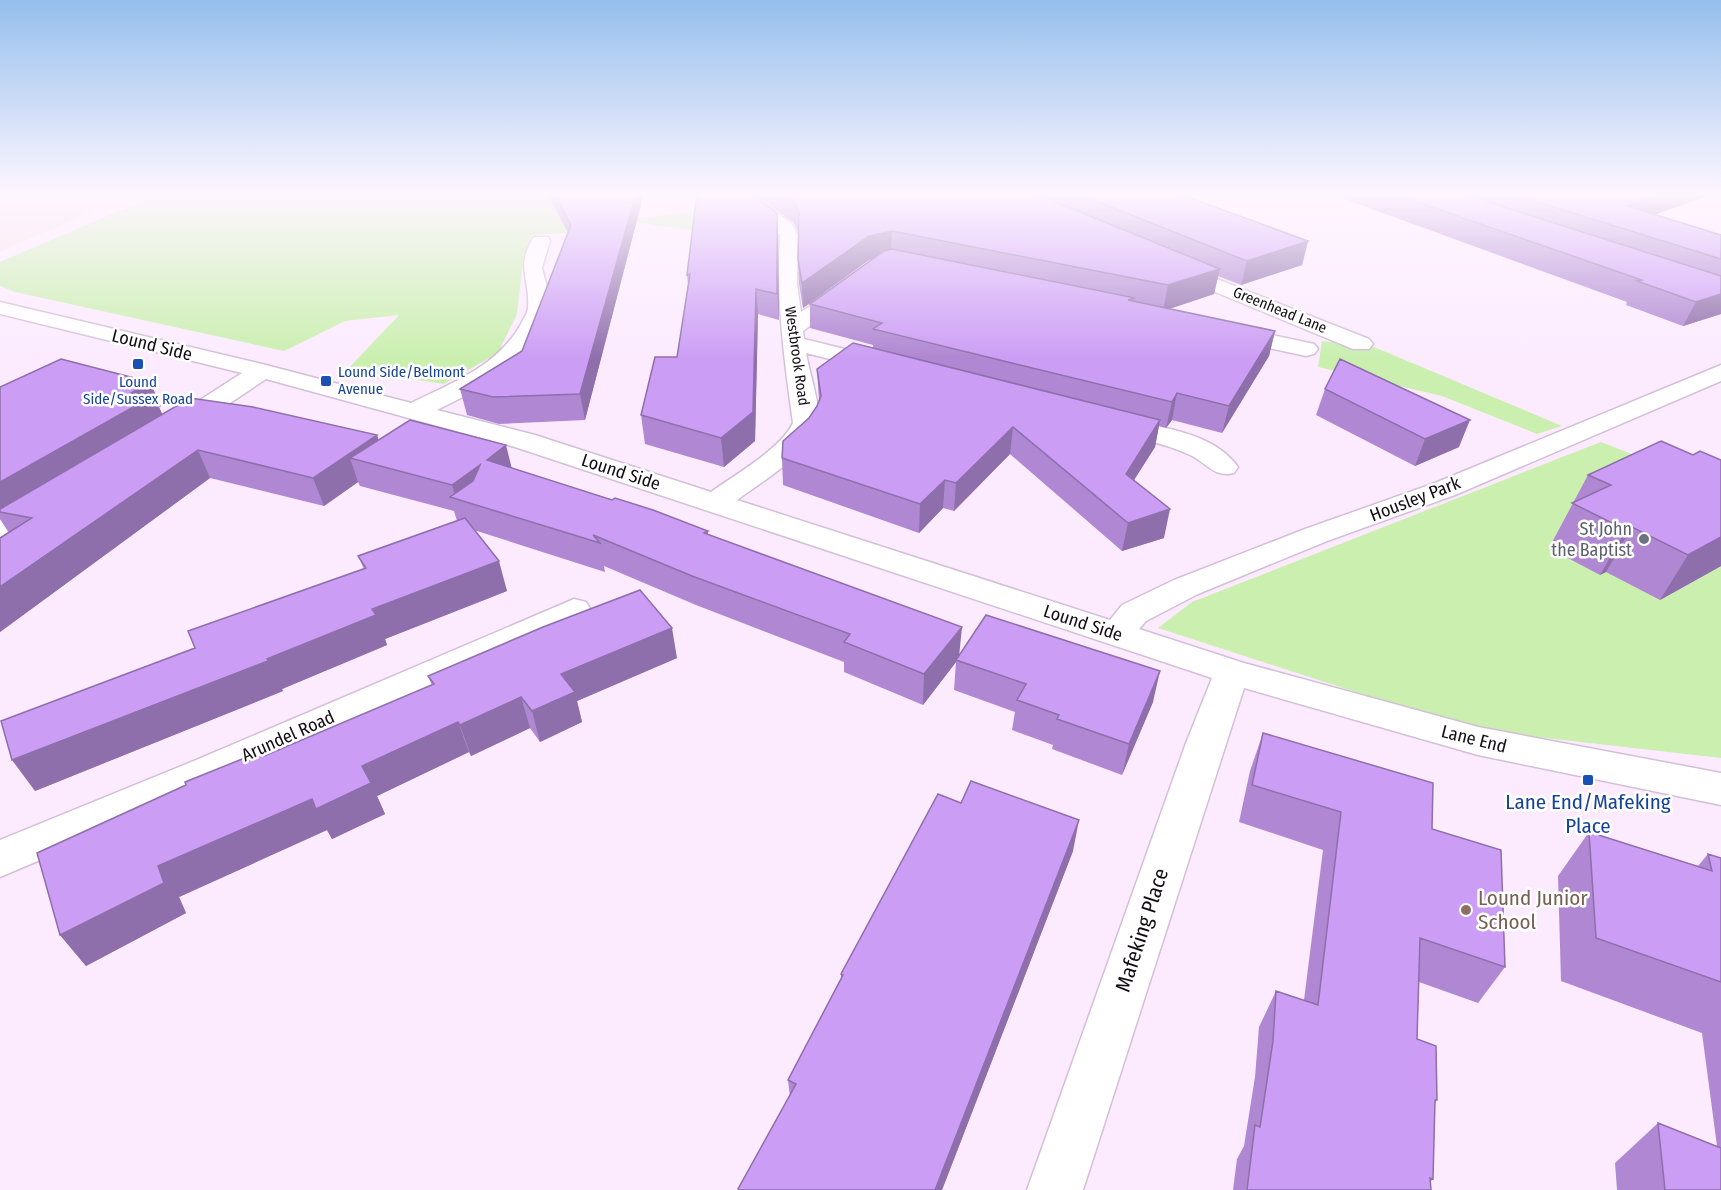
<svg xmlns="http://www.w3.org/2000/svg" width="1721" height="1190" viewBox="0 0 1721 1190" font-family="'Fira Sans Condensed',sans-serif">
<rect width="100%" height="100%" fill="#fcebff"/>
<!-- commercial -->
<path fill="#f9e0e8" d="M 0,193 L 134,193 L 0,252 Z"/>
<!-- green -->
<path fill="#caefaf" d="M 161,193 L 601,193 L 626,220 L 706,210 L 764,241 L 628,221 L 634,229 L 532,235 L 523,261 L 517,314 L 498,353 L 444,384 L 412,379 L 376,379 L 346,371 L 399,315 L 345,321 L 284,351 L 15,292 L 0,286 L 0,262 Z
M 1322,341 L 1374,347 L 1562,426 L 1537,434 L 1442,396 L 1318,367 Z
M 1601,442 L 1652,462 L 1721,483 L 1721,758 L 1537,737 L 1442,720 L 1158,628 L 1192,602 Z"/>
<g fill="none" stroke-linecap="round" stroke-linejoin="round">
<defs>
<path id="minor" d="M 728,193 L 748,193 L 791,223 L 798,235 L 797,284 L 801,312 L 840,287 L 854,287 L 857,291 L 803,331 L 804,339 L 889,360 L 893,365 L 889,370 L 881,372 L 806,353 C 810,375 819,400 819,422 C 818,448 757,485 737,500 L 1110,620 L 1122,605 L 1174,580 L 1305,529 L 1435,483 L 1721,365 L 1721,381 L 1455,495 L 1327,541 L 1198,594 L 1146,621 L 1139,629 L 1244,663 L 1478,727 L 1721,773 L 1721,805 L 1478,755 L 1244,688 L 1083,1190 L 1027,1190 L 1186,743 L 1212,678 L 515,447 L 266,379 L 187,432 L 178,434 L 169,432 L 165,426 L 169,420 L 242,373 L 0,314 L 0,302 L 262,364 L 411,403 C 452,383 498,366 521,324 C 523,319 528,313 528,307 C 530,279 515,266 534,237 L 548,237 L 550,241 L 542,268 L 548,291 L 550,310 L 537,335 L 514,363 L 491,383 L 437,410 L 535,435 L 711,492 C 734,475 781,449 793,423 C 784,359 776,299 780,235 Z
M 1174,262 L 1369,339 L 1373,344 L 1369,349 L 1353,349 L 1167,272 L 1164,268 L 1167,264 Z
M 1230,326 L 1314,344 L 1318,349 L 1314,354 L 1306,356 L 1222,338 L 1219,333 L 1222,328 Z
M 1114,417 C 1154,427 1212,430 1238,467 L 1234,473 C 1214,478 1207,463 1190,455 C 1163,442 1133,438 1105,431 L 1101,425 L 1105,419 Z
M 44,498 L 54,501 L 59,507 L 54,513 L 11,539 L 0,542 L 0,520 L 34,501 Z
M 574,599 L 586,602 L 591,610 L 586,618 L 229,780 L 0,877 L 0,840 L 201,758 Z"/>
</defs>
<!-- minor casing -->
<use href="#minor" stroke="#d3bfd7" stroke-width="3"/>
<!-- minor -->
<use href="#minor" fill="#fff" fill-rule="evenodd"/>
</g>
<!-- wall -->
<path fill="#af87d2" d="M 547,193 L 644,193 L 585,420 L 499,424 L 467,415 L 460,389 L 522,351 L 568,233 Z
M 752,193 L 1177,193 L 1308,241 L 1302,265 L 1241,285 L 1218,276 L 1214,294 L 1169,309 L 1275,331 L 1269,356 L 1222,433 L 1172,420 L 1166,428 L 1159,426 L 1155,447 L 1134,480 L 1164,538 L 1122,551 L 1010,454 L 954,511 L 943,508 L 919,533 L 783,485 L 782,458 L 817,406 L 819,401 L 817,369 L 873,348 L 873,345 L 810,328 L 810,304 L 872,259 L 869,260 L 803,308 L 799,284 L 798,259 L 799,233 L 793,222 Z
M 1328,193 L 1717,193 L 1654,215 L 1721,235 L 1721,314 L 1683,326 L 1626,305 L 1627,302 Z
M 778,236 L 779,320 L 758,314 L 755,441 L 724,467 L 645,444 L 641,415 L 677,357 L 688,285 L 687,275 Z
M 0,387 L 161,406 L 159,407 L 162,415 L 377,435 L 378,440 L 512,468 L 708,531 L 708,535 L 960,655 L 1153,702 L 1122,775 L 1052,749 L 1053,745 L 1012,730 L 1015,712 L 954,690 L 956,662 L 923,705 L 844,672 L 844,662 L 696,605 L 604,566 L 605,572 L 474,530 L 507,591 L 385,639 L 387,645 L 282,689 L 283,691 L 35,791 L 195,648 L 364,569 L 358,556 L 457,521 L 454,511 L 360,486 L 358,482 L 324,506 L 210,478 L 0,632 L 0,538 L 9,533 L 0,519 Z
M 1325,389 L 1459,447 L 1415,466 L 1316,415 Z
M 1693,455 L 1721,566 L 1660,600 L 1606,572 L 1600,575 L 1549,548 L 1588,475 Z
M 677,658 L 577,701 L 582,722 L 540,742 L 530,728 L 471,756 L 469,752 L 377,796 L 385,814 L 332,839 L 327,830 L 179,897 L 186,913 L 86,966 L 60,935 L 186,785 L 262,751 L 264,756 L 432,685 L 428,676 Z
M 1263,733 L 1432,829 L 1505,967 L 1478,1003 L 1419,982 L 1417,1039 L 1437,1100 L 1435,1103 L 1433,1179 L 1430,1182 L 1431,1190 L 1233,1190 L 1237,1159 L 1244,1146 L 1255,1077 L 1259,1027 L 1276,991 L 1304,1000 L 1323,850 L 1239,822 L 1250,771 Z
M 1589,832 L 1698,866 L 1708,854 L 1721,858 L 1721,1190 L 1617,1190 L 1615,1163 L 1658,1123 L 1717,1146 L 1702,1033 L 1561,981 L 1558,876 Z
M 1073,851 L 942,1190 L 738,1190 L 790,1096 L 788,1080 L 841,978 L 841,974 Z"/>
<!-- shaded-wall -->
<path fill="#8e6eab" d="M 636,193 L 644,193 L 585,420 L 580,394 Z
M 1668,193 L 1717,193 L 1617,227 L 1627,206 Z
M 777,213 L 778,236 L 779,320 L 777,294 Z
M 892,231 L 891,255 L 869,260 L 803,308 L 802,283 L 869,236 Z
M 1308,241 L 1302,265 L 1241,285 L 1247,261 Z
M 1220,269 L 1214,294 L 1163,311 L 1168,285 Z
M 756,289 L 758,314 L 755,441 L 724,467 L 721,438 Z
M 1721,294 L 1721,314 L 1683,326 L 1696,302 Z
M 1275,331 L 1269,356 L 1222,433 L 1229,406 Z
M 150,382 L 161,406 L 159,407 L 165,420 L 0,512 L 0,482 L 131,393 Z
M 1177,393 L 1172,420 L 1166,428 L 1172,402 Z
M 1160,420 L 1155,447 L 1120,502 L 1126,474 Z
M 1470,420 L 1459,447 L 1415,466 L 1425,439 Z
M 1013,427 L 1010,454 L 954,511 L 956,483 Z
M 377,435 L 386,462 L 350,458 L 358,482 L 324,506 L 313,478 Z
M 506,445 L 513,473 L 487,460 Z
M 198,450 L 210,478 L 0,632 L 0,587 Z
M 480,465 L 487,492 L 456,498 L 452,485 Z
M 945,480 L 943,508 L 919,533 L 920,504 Z
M 1170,509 L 1164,538 L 1122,551 L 1128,523 Z
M 1632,527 L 1606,572 L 1600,575 L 1626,530 Z
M 1721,537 L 1721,566 L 1660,600 L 1688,555 Z
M 499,561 L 507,591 L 385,639 L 387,645 L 282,689 L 283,691 L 35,791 L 12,760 L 372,609 Z
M 962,627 L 959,657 L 956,660 L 956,662 L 923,705 L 924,674 Z
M 672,628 L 677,658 L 577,701 L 582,722 L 540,742 L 532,711 L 561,674 Z
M 1160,671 L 1153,702 L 1122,775 L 1129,744 Z
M 521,697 L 530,728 L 471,756 L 460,725 Z
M 458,722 L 469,752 L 377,796 L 385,814 L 332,839 L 327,830 L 179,897 L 186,913 L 86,966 L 60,935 L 158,866 L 362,766 Z
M 1079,820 L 1073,851 L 942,1190 L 935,1190 Z"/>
<!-- building -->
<path fill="#cb9df4" stroke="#8e6eab" stroke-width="1.5" d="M 554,193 L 636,193 L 580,394 L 493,397 L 460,389 L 522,351 L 571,225 Z
M 697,193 L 751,193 L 777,213 L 777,294 L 756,289 L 753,412 L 721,438 L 641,415 L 655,357 L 677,357 L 690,274 L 687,275 Z
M 782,193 L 1033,193 L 1220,269 L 1168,285 L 892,231 L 869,236 L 802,283 L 798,259 L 799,212 L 792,199 Z
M 1076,193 L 1177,193 L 1308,241 L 1247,261 Z
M 1391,193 L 1460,193 L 1721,276 L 1721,294 L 1696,302 L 1637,281 L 1642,280 Z
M 1509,193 L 1668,193 L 1627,206 L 1721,235 L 1721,259 Z
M 892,249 L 1135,298 L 1128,300 L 1275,331 L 1229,406 L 1177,393 L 1172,402 L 873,329 L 882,323 L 810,304 L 884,251 Z
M 853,343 L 1160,420 L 1126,474 L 1170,509 L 1128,523 L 1013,427 L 956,483 L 945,480 L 920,504 L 782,458 L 783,441 L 809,418 L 817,406 L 821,396 L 817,369 Z
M 61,359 L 150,382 L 131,393 L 153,396 L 0,482 L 0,387 Z
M 1340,359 L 1470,420 L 1425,439 L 1325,389 Z
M 190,398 L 253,407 L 377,435 L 313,478 L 198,450 L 0,587 L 0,538 L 32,518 L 0,512 L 0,509 Z
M 410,420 L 506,445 L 487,460 L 612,500 L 615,498 L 653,510 L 708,531 L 704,533 L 962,627 L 924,674 L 844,642 L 850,634 L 692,576 L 593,535 L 600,543 L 450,497 L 473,481 L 480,465 L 452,485 L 350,458 Z
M 1661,441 L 1693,455 L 1700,451 L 1721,460 L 1721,537 L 1688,555 L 1632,527 L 1626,530 L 1572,503 L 1611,485 L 1588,475 Z
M 465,518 L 499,561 L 372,609 L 376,615 L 267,659 L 268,661 L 12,760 L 1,721 L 195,648 L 188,631 L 366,568 L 358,556 Z
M 640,590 L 672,628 L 561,674 L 575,692 L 532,711 L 521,697 L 460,725 L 458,722 L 362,766 L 371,783 L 316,809 L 312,799 L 158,866 L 164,883 L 60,935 L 37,853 L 186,785 L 185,782 L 262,751 L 264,756 L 434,684 L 428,676 L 543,627 Z
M 986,615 L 1160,671 L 1129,744 L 1057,719 L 1059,715 L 1017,700 L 1026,684 L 956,660 Z
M 1263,733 L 1433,783 L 1432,829 L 1501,850 L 1505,967 L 1420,938 L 1417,1039 L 1436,1046 L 1437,1100 L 1435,1100 L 1433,1179 L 1430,1178 L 1431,1190 L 1247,1190 L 1255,1125 L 1260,1127 L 1273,1041 L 1276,991 L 1318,1005 L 1341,812 L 1252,785 Z
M 971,781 L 1079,820 L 935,1190 L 740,1190 L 738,1189 L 796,1084 L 788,1080 L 843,975 L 841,974 L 938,794 L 961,803 Z
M 1589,832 L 1712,871 L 1708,854 L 1721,858 L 1721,982 L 1596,938 Z
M 1658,1123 L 1721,1148 L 1721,1190 L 1665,1190 Z"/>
<!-- sky -->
<linearGradient id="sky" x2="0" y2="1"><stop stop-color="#95bfec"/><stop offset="0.54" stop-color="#fef6ff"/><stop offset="1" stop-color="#fef6ff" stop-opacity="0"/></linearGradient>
<rect width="1721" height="359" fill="url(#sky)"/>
<!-- markers -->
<g fill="#1a4fb4" stroke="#fff" stroke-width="2">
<rect x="132" y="358" width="12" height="12" rx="3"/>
<rect x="320" y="375" width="12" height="12" rx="3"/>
<rect x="1582" y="774" width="12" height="12" rx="3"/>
</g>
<circle fill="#6b7280" stroke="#fff" stroke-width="2" cx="1644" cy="539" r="6"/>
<circle fill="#8d6e63" stroke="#fff" stroke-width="2" cx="1466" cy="910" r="6"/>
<g text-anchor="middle" stroke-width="5" stroke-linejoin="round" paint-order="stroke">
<!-- far-street labels -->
<g font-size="15" fill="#120b13" stroke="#fff">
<text transform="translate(1280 310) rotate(22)" y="5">Greenhead Lane</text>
<text transform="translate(797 356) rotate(82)" y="5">Westbrook Road</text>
</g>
<!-- far-transit labels -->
<g font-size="15" fill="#164399" stroke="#fff" text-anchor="start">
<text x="338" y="377">Lound Side/Belmont<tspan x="338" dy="17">Avenue</tspan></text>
<text x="138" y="387" text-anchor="middle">Lound<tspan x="138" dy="17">Side/Sussex Road</tspan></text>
</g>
<!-- street labels -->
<g font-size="18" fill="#120b13" stroke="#fff">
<text transform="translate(152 345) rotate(14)" y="6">Lound Side</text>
<text transform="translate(621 472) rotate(18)" y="6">Lound Side</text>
<text transform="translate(1415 499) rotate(-21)" y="6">Housley Park</text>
<text transform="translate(1083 623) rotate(18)" y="6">Lound Side</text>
<text transform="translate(288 736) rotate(-24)" y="6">Arundel Road</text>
<text transform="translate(1474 739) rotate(14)" y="6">Lane End</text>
</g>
<!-- worship labels -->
<g font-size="18" fill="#5b616d" stroke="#fff" text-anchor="end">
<text x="1632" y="535">St John<tspan x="1632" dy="21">the Baptist</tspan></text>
</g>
<!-- near-transit labels -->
<g font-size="21" fill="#164399" stroke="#fff">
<text x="1588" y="809">Lane End/Mafeking<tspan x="1588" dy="24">Place</tspan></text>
</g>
<!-- near-education labels -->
<g font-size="21" fill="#785e54" stroke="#fff" text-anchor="start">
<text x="1478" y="905">Lound Junior<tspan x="1478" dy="24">School</tspan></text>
</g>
<!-- near-street labels -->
<g font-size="21" fill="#120b13" stroke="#fff">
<text transform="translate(1142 930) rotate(-72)" y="7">Mafeking Place</text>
</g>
</g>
</svg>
